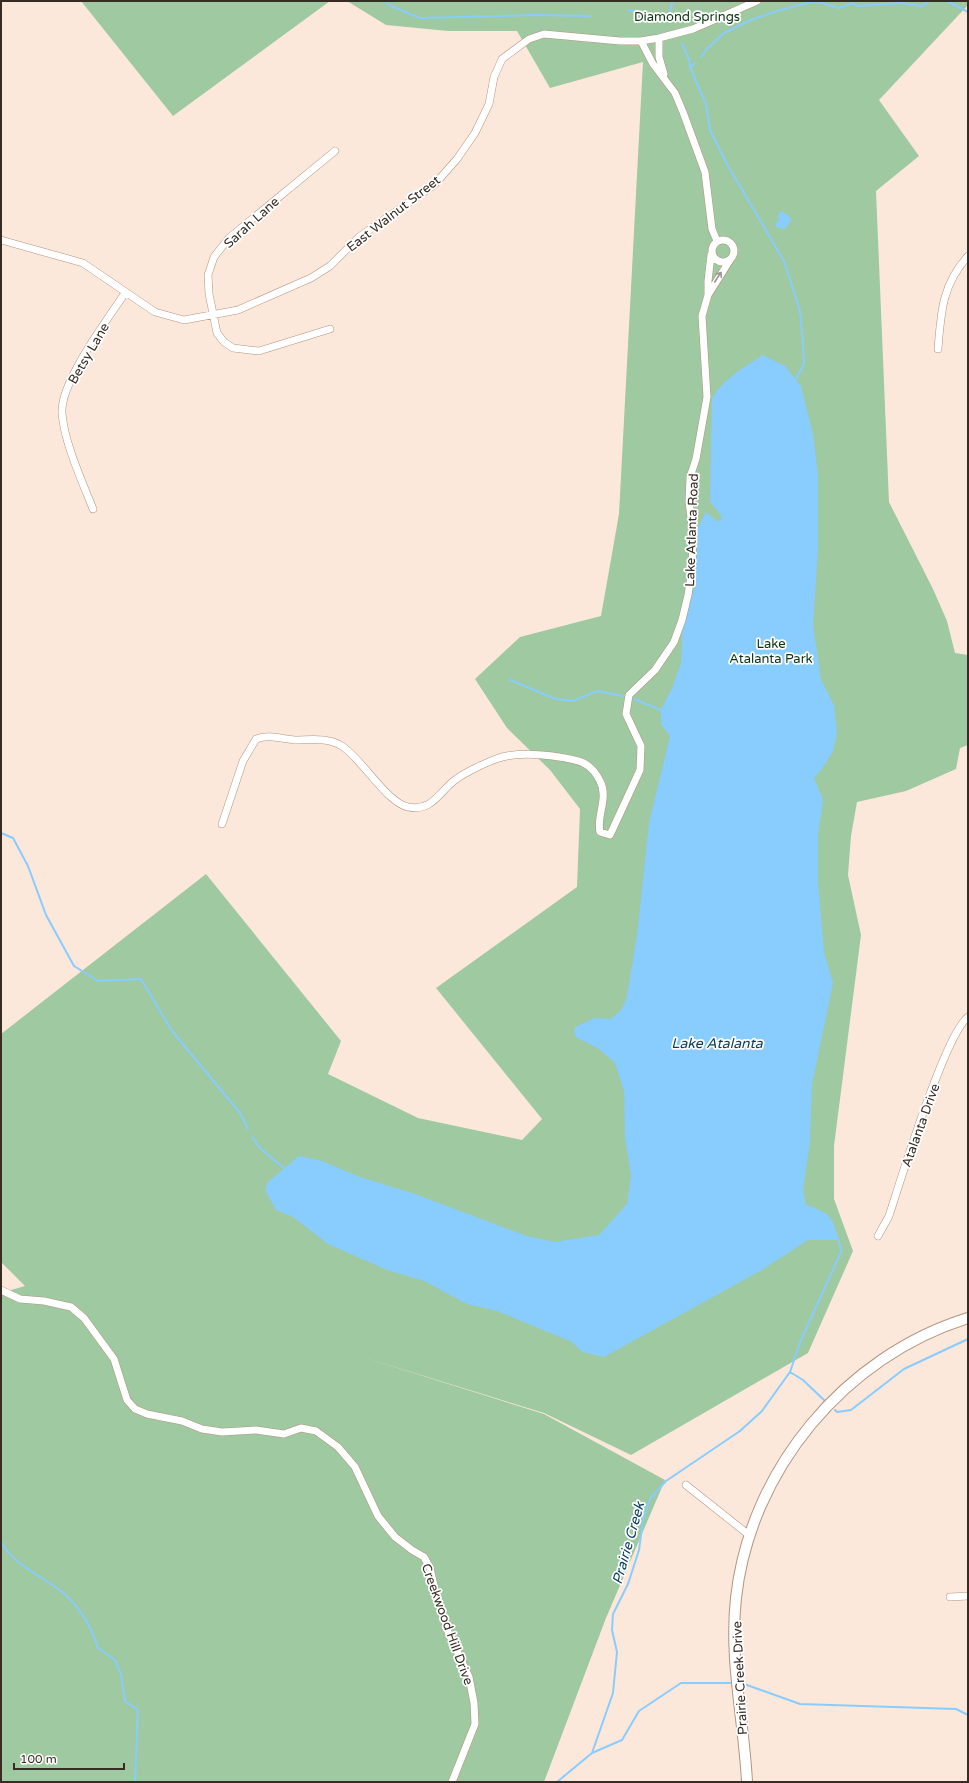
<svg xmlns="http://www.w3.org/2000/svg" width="969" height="1783" viewBox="0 0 969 1783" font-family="'Varela Round',sans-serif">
<rect width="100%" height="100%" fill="#fce8db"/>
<!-- green -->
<path fill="#9fc9a1" d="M 81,1 L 330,1 L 173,116 Z
M 347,1 L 968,1 L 968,5 L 879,100 L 919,156 L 876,191 L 889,502 L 933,589 L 947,621 L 955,653 L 968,655 L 968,745 L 960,748 L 956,769 L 906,791 L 857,802 L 851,836 L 848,875 L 861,935 L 834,1146 L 834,1199 L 853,1251 L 808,1353 L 631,1455 L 544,1413 L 356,1355 L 544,1414 L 665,1480 L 606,1618 L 544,1782 L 1,1782 L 1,1293 L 25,1286 L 1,1262 L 1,1034 L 206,874 L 341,1041 L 328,1074 L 418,1118 L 522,1140 L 542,1119 L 436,988 L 577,887 L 580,809 L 550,770 L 507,728 L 475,679 L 520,637 L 601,616 L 619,514 L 643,62 L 550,88 L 517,31 L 448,31 L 386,25 Z"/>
<!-- water -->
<path fill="#89ccfe" d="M 782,211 L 789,216 L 791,221 L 785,229 L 777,228 L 775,224 L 779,220 L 778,215 Z
M 763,355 L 785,366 L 801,386 L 813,435 L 818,474 L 818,550 L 813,625 L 821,680 L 834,705 L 837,732 L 833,751 L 822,769 L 814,778 L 823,800 L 818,834 L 818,879 L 824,953 L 833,983 L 812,1084 L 810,1141 L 803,1190 L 806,1205 C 830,1213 832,1216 839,1240 L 808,1240 L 762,1270 L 604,1357 L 582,1352 L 572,1342 L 497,1311 L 467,1304 L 424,1281 L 387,1270 L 328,1244 L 293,1217 L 276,1210 L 265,1190 L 268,1182 L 299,1156 L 322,1161 L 360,1177 L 415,1194 L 527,1236 L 555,1242 L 599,1235 L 627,1204 L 631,1175 L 625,1139 L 624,1091 L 615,1063 L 599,1049 L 577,1038 L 574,1032 L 575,1027 L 595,1018 L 611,1019 L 621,1010 L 626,1000 L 629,984 L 637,935 L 649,823 L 670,736 L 661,724 L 661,710 L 673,686 L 681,663 L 683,620 L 695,587 L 697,530 L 706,512 L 717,521 L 721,520 L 721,515 L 710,502 L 712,399 C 723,379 744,367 763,355 Z"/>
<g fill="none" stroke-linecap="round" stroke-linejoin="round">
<!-- stream -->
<path stroke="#89ccfe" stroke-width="2" d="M 384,1 L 391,6 L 420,18 L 535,15 L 590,16
M 947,1 L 968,12
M 628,10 L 669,19 L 672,1
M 682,44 L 689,59 L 690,67 L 706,104 L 710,130 L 727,164 L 784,261 L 800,311 L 803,343 L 804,364 L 795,381
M 701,57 L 707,49 L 724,33 L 751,20 L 777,11 L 811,2 L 822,3 L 839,8 L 853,3 L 857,6 L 902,3 L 922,6 L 929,1
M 690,67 L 695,63
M 510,680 L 556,699 L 573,701 L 597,691 L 623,696
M 634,699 L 661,710
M 1,833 L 13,838 L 28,866 L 46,915 L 74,966 L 98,981 L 141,979 L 172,1031 L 240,1113 L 248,1129
M 252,1137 L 260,1148 L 285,1169
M 790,1372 L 803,1380 L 825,1401
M 835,1410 L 837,1412 L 851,1410 L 904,1369 L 968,1339
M 1,1541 C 9,1561 40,1576 57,1588 C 77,1602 91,1625 98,1648 L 115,1660 L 121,1674 L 125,1701 L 138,1710 L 135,1782
M 744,1684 L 800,1704 L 956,1709 L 968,1715
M 592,1753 L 622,1740 L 639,1711 L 681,1683 L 731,1683
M 557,1782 L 592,1753 L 613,1693 L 617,1652 L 612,1630 L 613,1614 L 628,1584 L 639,1550 L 643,1520 L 650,1499 L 666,1481 L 740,1431 L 762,1411 L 790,1372 L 801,1340 L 841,1252 L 839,1240 L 838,1239"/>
<defs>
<path id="minor" d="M 659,38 L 659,57 L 664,74
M 641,41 L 653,64 L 675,93 L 683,112 L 705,172 L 712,229 L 717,241
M712 251a11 11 0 1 1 22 0a11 11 0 1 1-22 0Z
M 1,240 L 83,263 L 155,312 L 184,320 L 238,310 L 311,278 L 330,266 L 359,237 L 434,185 L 457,159 L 475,133 L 489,104 L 494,77 L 502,59 L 529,39 L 544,34 L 620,41 L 641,41 L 659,38 L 693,29 L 757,1
M 708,295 L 708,281 L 711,255
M 330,329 L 259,351 L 233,348 L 224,342 L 217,333 L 209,294 L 208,275 L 214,257 L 229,238 L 335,151
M 938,349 C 941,312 942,285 968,256
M 93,509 C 82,481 64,442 62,413 C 60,382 108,319 125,293
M 222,824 L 243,761 L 256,739 C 270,734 281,739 295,740 C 310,740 328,737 342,746 C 362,759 387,803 408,807 C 432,812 439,792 455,780 C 464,773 485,763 496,759 C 514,752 540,754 559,757 C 579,760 591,762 600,781 C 609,798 596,816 600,832 L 610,835 L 640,770 L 641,746 L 626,714 L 629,695 L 655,670 L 674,642 L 682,620 L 688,595 L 692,570 L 693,533 L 689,502 L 690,477 L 696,459 L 707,397 L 702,316 L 708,295 L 730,260
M 878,1236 L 889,1216 C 900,1182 945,1034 968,1017
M 1,1290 L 20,1299 L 44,1301 L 71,1307 L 84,1318 L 114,1359 L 127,1400 L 135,1409 L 147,1414 L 182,1421 L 202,1429 L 222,1432 L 256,1430 L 284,1434 L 301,1428 L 316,1431 L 338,1447 L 355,1467 L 378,1516 L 395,1537 L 412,1550 L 424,1557 L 430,1568 L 435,1590 L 448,1632 L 469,1677 L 474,1703 L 475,1724 L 452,1782
M 686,1485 L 749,1535
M 950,1597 L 968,1596"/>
<path id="secondary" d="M 747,1782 C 744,1721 729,1660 736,1598 C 750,1470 845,1356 968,1318"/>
</defs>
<!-- minor casing -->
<use href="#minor" stroke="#b3947f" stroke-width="8"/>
<!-- secondary casing -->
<use href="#secondary" stroke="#b3947f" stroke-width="12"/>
<!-- minor -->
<use href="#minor" stroke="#fff" stroke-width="7"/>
<!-- secondary -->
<use href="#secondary" stroke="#fff" stroke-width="10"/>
</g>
<!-- one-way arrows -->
<defs><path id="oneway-shaft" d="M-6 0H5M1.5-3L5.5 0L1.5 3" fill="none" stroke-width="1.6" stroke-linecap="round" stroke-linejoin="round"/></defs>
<use stroke="#9c9591" href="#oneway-shaft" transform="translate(718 277) rotate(-57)"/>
<g text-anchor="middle" stroke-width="3.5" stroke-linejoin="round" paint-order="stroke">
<!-- park labels -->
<g font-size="13" fill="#083411" stroke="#fff">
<text x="687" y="21">Diamond Springs</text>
<text x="771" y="648">Lake<tspan x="771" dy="15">Atalanta Park</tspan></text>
</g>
<!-- street labels -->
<g font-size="13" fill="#382b23" stroke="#fff">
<text transform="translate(393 213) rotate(-38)" y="5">East Walnut Street</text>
<text transform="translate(251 222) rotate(-42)" y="5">Sarah Lane</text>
<text transform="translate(88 353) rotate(-60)" y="5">Betsy Lane</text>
<text transform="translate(691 530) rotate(-88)" y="5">Lake Atlanta Road</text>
<text transform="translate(920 1125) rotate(-70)" y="5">Atalanta Drive</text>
<text transform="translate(448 1624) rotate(70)" y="5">Creekwood Hill Drive</text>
<text transform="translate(739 1678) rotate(-93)" y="5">Prairie Creek Drive</text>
</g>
<!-- water labels -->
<g font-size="14" font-style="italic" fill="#0b4060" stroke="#fff">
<text x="717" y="1048">Lake Atalanta</text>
<text transform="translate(628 1543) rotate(-74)" y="5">Prairie Creek</text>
</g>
</g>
<!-- border -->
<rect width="969" height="1783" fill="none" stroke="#382b23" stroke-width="4"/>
<!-- scale -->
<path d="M14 1763v6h110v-6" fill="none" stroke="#382b23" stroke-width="2"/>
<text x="20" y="1763" font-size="12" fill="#382b23" stroke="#ffffff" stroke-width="3" paint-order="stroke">100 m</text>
</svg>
